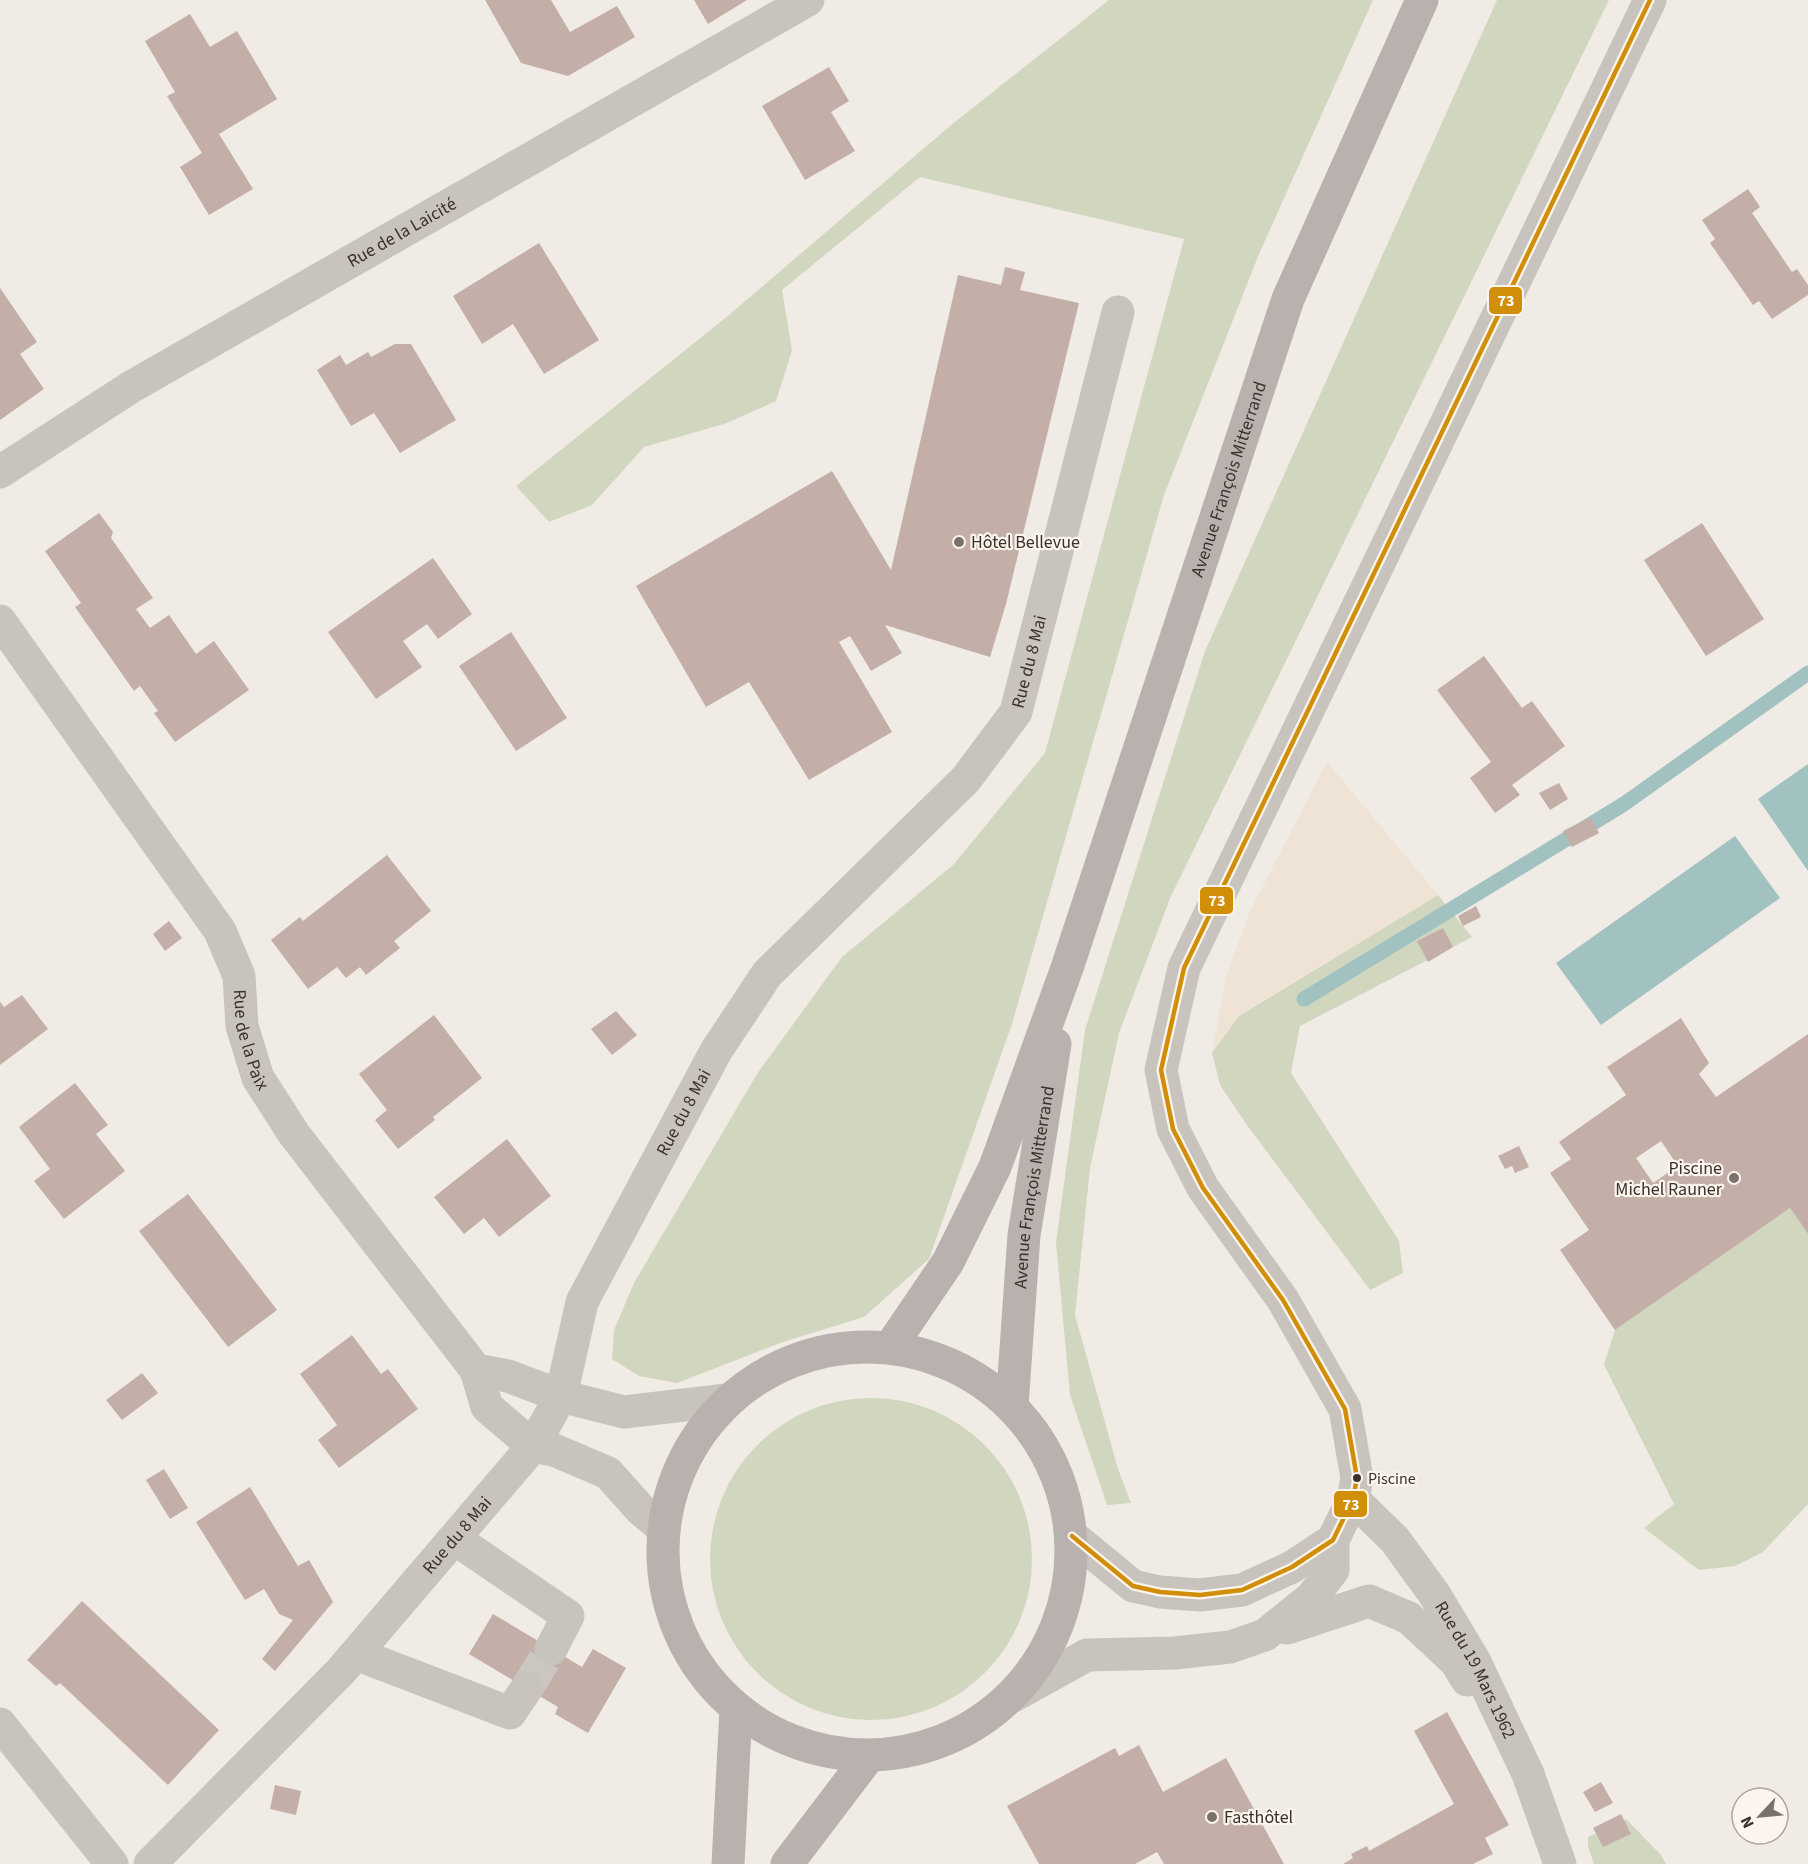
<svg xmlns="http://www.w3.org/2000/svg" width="1808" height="1864" viewBox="0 0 1808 1864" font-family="'Source Sans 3',sans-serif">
<rect width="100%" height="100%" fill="#f0ebe5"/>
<!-- green -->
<path fill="#d1d6bf" d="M 1109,0 L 1373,0 L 1259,254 L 1164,495 L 1012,1024 L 929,1259 L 864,1317 L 780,1343 L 677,1383 L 639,1376 L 612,1359 L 614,1330 L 634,1283 L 757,1074 L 842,957 L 954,864 L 1045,753 L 1184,239 L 920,177 L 782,290 L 792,350 L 776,401 L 727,423 L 644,447 L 592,505 L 549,522 L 516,486 L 729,315 L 950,126 Z
M 1497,0 L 1609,0 L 1171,896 L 1119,1033 L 1090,1168 L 1075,1315 L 1118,1469 L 1131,1503 L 1107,1505 L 1070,1395 L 1056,1242 L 1085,1030 L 1205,651 Z
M 1438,895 L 1472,937 L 1300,1026 L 1291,1073 L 1399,1241 L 1403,1273 L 1370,1290 L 1247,1125 L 1220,1085 L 1212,1053 L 1239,1016 Z
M 1790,1208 L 1808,1234 L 1808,1504 L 1763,1552 L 1735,1566 L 1699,1570 L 1644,1528 L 1674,1504 L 1604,1365 L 1615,1330 Z
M710 1559a161 161 0 1 1 322 0a161 161 0 1 1-322 0Z
M 1626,1819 L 1661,1855 L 1666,1864 L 1594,1864 L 1588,1847 L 1588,1837 Z"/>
<!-- plaza -->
<path fill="#eee3d5" d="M 1327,762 L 1438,895 L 1239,1016 L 1212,1053 L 1226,977 L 1249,913 Z"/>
<!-- water -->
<path fill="#a1c2c1" d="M 1808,764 L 1808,871 L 1758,799 Z
M 1735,836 L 1780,898 L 1601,1025 L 1556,963 Z"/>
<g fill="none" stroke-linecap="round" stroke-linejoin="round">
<!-- stream -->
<path stroke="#a1c2c1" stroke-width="15" d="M 1304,999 L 1624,804 L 1808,673"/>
</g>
<!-- building -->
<path fill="#c3afa7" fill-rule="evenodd" d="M 485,0 L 551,0 L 570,32 L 617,6 L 635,37 L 568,76 L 521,63 Z
M 694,0 L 747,0 L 708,24 Z
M 190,14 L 210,47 L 237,31 L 277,99 L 219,134 L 253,189 L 209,215 L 180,167 L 202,153 L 167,96 L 175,92 L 145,41 Z
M 829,67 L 849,101 L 831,112 L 855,151 L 805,180 L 762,106 Z
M 1748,189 L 1760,207 L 1752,213 L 1792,272 L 1797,269 L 1808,285 L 1808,295 L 1772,319 L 1759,301 L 1753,305 L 1710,243 L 1715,239 L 1702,220 Z
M 539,243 L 599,340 L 544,374 L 513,324 L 482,344 L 453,296 Z
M 1005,267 L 1025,272 L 1020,290 L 1079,303 L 1006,604 L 990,657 L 885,625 L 902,653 L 871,671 L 850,636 L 839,642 L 892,732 L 809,780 L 749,682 L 706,707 L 636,586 L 832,471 L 891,570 L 958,275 L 1001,285 Z
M 0,288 L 37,342 L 20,354 L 44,389 L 0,420 Z
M 395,344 L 411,344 L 456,420 L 400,453 L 374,413 L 351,426 L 317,370 L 340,355 L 346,365 L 368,352 L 371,357 Z
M 99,513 L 113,532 L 111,538 L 153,598 L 136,609 L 150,628 L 169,615 L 196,654 L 214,641 L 249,690 L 175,742 L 154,713 L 158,711 L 140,686 L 134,691 L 75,607 L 81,603 L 45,551 Z
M 1702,523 L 1764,619 L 1706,656 L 1644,560 Z
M 433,558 L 472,614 L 438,639 L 427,624 L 403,641 L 422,667 L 376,699 L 328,632 Z
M 511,632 L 567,718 L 516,751 L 459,666 Z
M 1484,656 L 1522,708 L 1532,701 L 1565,746 L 1512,785 L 1520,795 L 1495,813 L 1470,778 L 1491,762 L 1437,690 Z
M 1559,783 L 1568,799 L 1550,810 L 1539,793 Z
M 1591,817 L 1599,833 L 1572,847 L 1563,831 Z
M 387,855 L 431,911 L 394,941 L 400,948 L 366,975 L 360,967 L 346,978 L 337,967 L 308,989 L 271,940 L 300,917 L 303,921 Z
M 1476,906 L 1481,917 L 1463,926 L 1458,916 Z
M 169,921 L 182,938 L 165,951 L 153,934 Z
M 1443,928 L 1453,947 L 1428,962 L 1417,941 Z
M 22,995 L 48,1029 L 0,1065 L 0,1002 L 4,1007 Z
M 616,1011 L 637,1035 L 612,1055 L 591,1029 Z
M 434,1015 L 482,1078 L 433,1117 L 435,1120 L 398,1149 L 375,1120 L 387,1110 L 359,1074 Z
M 1681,1018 L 1709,1063 L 1699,1074 L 1716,1097 L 1808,1034 L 1808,1234 L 1790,1208 L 1615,1330 L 1560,1250 L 1589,1230 L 1550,1173 L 1571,1159 L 1559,1142 L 1626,1095 L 1607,1067 ZM 1661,1141 L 1678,1166 L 1653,1183 L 1636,1158 Z
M 75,1083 L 108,1125 L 96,1134 L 125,1171 L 64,1219 L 34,1181 L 50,1169 L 19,1127 Z
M 507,1139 L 551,1196 L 499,1237 L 484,1218 L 464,1234 L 434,1197 Z
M 1519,1146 L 1529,1167 L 1515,1173 L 1512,1166 L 1505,1169 L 1498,1156 Z
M 188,1194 L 277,1310 L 228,1347 L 139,1231 Z
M 352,1335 L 381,1374 L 388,1369 L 418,1409 L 339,1468 L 318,1440 L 337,1425 L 300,1374 Z
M 142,1373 L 158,1393 L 122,1420 L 106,1400 Z
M 164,1469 L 188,1508 L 170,1519 L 146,1480 Z
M 250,1487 L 298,1566 L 309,1560 L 333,1602 L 275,1671 L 262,1659 L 293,1620 L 279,1614 L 264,1589 L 245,1600 L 196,1522 Z
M 82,1601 L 219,1730 L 168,1785 L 60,1683 L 56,1686 L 27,1660 Z
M 493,1614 L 582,1667 L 593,1649 L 626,1668 L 588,1733 L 555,1714 L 558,1707 L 469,1654 Z
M 1447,1712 L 1509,1825 L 1485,1838 L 1493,1854 L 1473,1864 L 1343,1864 L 1353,1858 L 1351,1854 L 1367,1846 L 1369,1851 L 1454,1804 L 1414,1731 Z
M 1139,1745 L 1163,1792 L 1226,1758 L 1284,1864 L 1164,1864 L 1157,1852 L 1135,1864 L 1039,1864 L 1007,1806 L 1115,1748 L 1119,1756 Z
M 1601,1782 L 1613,1803 L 1595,1812 L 1583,1792 Z
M 275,1785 L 301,1791 L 296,1815 L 270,1809 Z
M 1621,1814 L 1631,1834 L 1603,1847 L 1593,1828 Z"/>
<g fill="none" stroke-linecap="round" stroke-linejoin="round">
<!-- minor-tunnel -->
<path stroke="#ccc6c0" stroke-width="33" stroke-dasharray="33 16" stroke-linecap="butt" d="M 527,1688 L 551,1649"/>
<!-- minor -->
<g stroke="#c9c3be" stroke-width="33">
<path id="s1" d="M 0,472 L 131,387 L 808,0"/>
<path id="s2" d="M 0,621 L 220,931 L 239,976 L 242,1026 L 258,1078 L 294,1134 L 476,1370 L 508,1376 L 561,1396 L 624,1412 L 727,1400"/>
<path d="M 476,1370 L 487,1407 L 533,1446 L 554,1450 L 608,1473 L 641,1510 L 663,1528"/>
<path id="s3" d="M 1353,1499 L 1395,1540 L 1435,1595 L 1475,1662 L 1528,1774 L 1560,1864"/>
<path d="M 1072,1536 L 1133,1586 L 1160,1592 L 1200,1595 L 1242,1590 L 1292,1567 L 1333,1540 L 1353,1499 L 1357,1478 L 1345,1409 L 1283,1300 L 1203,1188 L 1173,1129 L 1161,1070 L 1184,968 L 1650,0"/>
<path d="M 455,1539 L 568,1616 L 551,1649"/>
<path d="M 1287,1628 L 1369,1601 L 1409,1618 L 1456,1662 L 1467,1680"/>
<path d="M 356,1654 L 510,1713 L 527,1688"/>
<path d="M 1013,1696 L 1087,1655 L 1175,1653 L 1230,1647 L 1265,1635 L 1312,1597 L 1333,1570 L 1333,1540"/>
<path d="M 0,1724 L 112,1864"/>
<path id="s4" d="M 150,1864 L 341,1671 L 533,1446 L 561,1396 L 582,1302 L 716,1051 L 767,974 L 966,779 L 1016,712 L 1118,312"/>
</g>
<!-- major -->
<g stroke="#b8b1ad" stroke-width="33">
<path id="s5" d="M 891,1346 L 948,1262 L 995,1167 L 1067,968 L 1288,299 L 1422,0"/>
<circle cx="867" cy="1551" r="204"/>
<path id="s6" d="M 1012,1406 L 1024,1235 L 1055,1044"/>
<path d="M 728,1864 L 736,1709"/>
<path d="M 787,1864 L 869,1756"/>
</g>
<defs>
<path id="bus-1" d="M 1072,1536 L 1133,1586 L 1160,1592 L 1200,1595 L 1242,1590 L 1292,1567 L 1333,1540 L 1353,1499 L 1357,1478 L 1345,1409 L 1283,1300 L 1203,1188 L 1173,1129 L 1161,1070 L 1184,968 L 1650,0"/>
</defs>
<!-- bus-1 casing -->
<use href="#bus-1" stroke="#fbf5ee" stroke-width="9"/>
<!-- bus-1 -->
<use href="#bus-1" stroke="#d18e09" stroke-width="4.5"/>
</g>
<!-- markers -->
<g fill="#7a716c" stroke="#fbf5ee" stroke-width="2">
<circle cx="959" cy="542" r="6"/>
<circle cx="1734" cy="1178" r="6"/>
<circle cx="1212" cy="1817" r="6"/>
</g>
<circle fill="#3b302b" stroke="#fbf5ee" stroke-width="2" cx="1357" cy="1478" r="5"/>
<g text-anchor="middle" stroke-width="4.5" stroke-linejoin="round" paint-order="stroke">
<!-- bus labels -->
<g font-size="16" fill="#3b302b" stroke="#fbf5ee" text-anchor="start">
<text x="1368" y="1484">Piscine</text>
</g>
<!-- street labels -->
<g font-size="18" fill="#3b302b" stroke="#fbf5ee">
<text dy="6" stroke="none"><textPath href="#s1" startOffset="468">Rue de la Laicité</textPath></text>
<text dy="6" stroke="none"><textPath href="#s5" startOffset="934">Avenue François Mitterrand</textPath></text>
<text dy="6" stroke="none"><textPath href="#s4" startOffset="1512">Rue du 8 Mai</textPath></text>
<text dy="6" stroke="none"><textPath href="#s2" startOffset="494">Rue de la Paix</textPath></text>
<text dy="6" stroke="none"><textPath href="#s4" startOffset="936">Rue du 8 Mai</textPath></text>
<text dy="6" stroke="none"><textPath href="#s6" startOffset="220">Avenue François Mitterrand</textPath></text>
<text dy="6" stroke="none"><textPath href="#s4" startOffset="450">Rue du 8 Mai</textPath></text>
<text dy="6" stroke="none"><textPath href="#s3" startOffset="212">Rue du 19 Mars 1962</textPath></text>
</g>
<!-- poi labels -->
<g font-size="18" fill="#3b302b" stroke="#fbf5ee" text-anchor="start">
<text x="971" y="548">Hôtel Bellevue</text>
<text x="1722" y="1174" text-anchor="end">Piscine<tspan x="1722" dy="21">Michel Rauner</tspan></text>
<text x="1224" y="1823">Fasthôtel</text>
</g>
</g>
<g stroke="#fbf5ee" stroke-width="2">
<rect x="1488" y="286" width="35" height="29" rx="6" fill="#d18e09"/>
<rect x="1199" y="886" width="35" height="29" rx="6" fill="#d18e09"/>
<rect x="1333" y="1490" width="35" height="28" rx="6" fill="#d18e09"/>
</g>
<g font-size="16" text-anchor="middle" font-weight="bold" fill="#fff">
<text x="1506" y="306">73</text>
<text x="1217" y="906">73</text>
<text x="1351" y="1510">73</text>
</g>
<!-- north arrow -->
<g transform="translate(1760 1816) rotate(244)"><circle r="28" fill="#fbf5ee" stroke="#aea6a0" stroke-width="1.5"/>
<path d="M0-4.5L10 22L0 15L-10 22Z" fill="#7a716c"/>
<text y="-9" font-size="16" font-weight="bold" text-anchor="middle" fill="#3b302b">N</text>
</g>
</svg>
